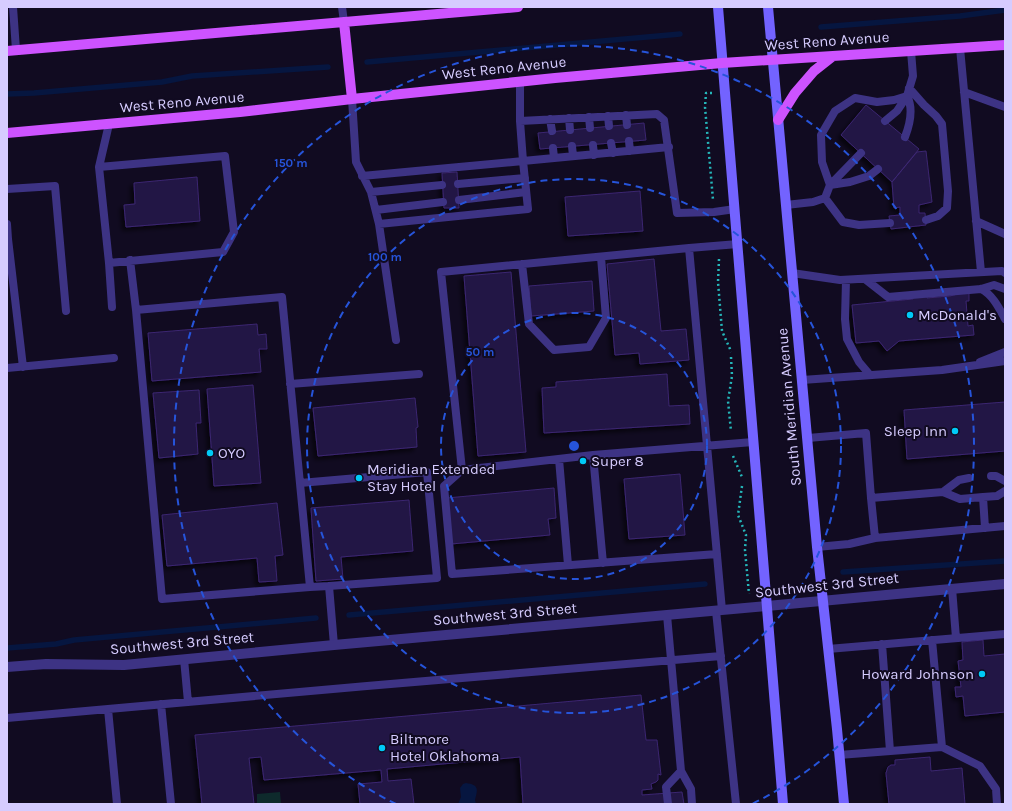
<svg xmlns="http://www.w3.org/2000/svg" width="1012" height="811" viewBox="0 0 1012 811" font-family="Karla,sans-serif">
<defs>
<filter id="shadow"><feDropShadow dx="-3.5" dy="3.5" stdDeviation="2" flood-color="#0009"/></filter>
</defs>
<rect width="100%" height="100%" fill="#110b21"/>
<!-- green -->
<path fill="#0e2a2c" d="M 280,792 L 281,804 L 257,804 L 257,794 Z"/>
<!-- water -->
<path fill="#061640" d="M 466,783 C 479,785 478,789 475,800 L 476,804 L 458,804 L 461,797 L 460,788 L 463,784 Z"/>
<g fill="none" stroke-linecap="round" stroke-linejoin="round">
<!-- stream -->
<path stroke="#061640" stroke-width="5.5" d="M 821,27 L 960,16 L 1005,10
M 367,62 L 680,34
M 7,94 L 34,93 L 162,82 L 192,76 L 328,67
M 843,572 L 1005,561
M 349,615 L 705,584
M 7,648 L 56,644 L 74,640 L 316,618"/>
</g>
<!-- building -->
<path fill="#231644" stroke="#3b2671" filter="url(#shadow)" d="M 866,105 L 919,149 L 892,182 L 841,135 Z
M 644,123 L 646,140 L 540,149 L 538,133 Z
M 926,151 L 932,202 L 919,205 L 919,213 L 925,213 L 926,225 L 891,229 L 889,216 L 900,215 L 900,207 L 894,208 L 892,182 L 917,152 Z
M 457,172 L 459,208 L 444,208 L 442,173 Z
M 197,177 L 200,221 L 126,227 L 124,205 L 135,204 L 134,183 Z
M 640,191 L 643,231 L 568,236 L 565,197 Z
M 654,259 L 661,331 L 686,329 L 689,360 L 640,364 L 639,353 L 615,355 L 607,264 Z
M 511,272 L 526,452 L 478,456 L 464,276 Z
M 592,281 L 594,311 L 531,316 L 529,286 Z
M 969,291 L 969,301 L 966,301 L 968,326 L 973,325 L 974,335 L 899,341 L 887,351 L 879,341 L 856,343 L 852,305 L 913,299 L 913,296 L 927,295 L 927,298 L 950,296 Z
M 257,324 L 258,335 L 266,334 L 267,349 L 259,349 L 261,372 L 152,381 L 148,333 Z
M 667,374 L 669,406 L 689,405 L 690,424 L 544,433 L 542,388 L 556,387 L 556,382 Z
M 253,385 L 261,483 L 214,486 L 207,389 Z
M 199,390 L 201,423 L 196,423 L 198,454 L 159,458 L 153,393 Z
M 415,398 L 418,427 L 416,428 L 417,447 L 318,456 L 313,408 Z
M 1005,402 L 1005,451 L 907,459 L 904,410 Z
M 680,474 L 685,535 L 629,539 L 624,479 Z
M 554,488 L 556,518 L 548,519 L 550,535 L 451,544 L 447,498 Z
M 409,500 L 413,551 L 341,557 L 343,579 L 316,581 L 311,508 Z
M 277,503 L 283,555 L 275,556 L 277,581 L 259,582 L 257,558 L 167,566 L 162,515 Z
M 983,640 L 984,656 L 1005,654 L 1005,712 L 965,716 L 963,696 L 956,697 L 955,687 L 961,687 L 958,661 L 963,660 L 962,642 Z
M 641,695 L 646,740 L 657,740 L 661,775 L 658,774 L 658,780 L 656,782 L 651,784 L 652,789 L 642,790 L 642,795 L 682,792 L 684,804 L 523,804 L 520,757 L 387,769 L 388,781 L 411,779 L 414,804 L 360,804 L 358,784 L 382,782 L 381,770 L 264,780 L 261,757 L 249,758 L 254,804 L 202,804 L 195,735 Z
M 930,757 L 931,771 L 962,768 L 965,804 L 889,804 L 886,773 L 888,767 L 891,765 L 895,765 L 895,760 Z"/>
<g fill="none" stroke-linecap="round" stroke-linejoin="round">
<!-- path -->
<path stroke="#25b7ba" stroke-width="2.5" stroke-dasharray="2 3" stroke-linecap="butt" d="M 712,93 L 706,93 L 705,107 L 713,200
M 719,259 L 718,282 L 722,331 L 730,349 L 731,352
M 731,357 L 732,376 L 728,401 L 731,431
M 733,456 L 742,477
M 742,486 L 738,515 L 746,535 L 745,550 L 749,594"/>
<!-- service -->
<path stroke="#3d3384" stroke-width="8" d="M 13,7 L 16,50
M 342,7 L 344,22
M 960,48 L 981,272
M 909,88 L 924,105 L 936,116 L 942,124 L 948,191 L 947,208 L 938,216 L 926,220
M 964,92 L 1005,107
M 352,99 L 356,162 L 371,192 L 379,224 L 396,340
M 626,115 L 627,125
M 608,116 L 609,126
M 589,117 L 590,128
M 569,118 L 570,130
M 550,119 L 552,131
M 520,121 L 657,114 L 664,120 L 677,213 L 714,212 L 735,209
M 885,121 L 897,111 L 907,96 C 914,109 910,124 905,137
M 629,141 L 630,151
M 611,143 L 613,153
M 593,145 L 594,155
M 572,146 L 573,156
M 553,148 L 554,158
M 99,167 L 225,156 L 234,232 L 223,252 L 109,263 L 99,167 L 109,124
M 362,176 L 523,161 L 520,121 L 520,82
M 458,184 L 525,178
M 830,185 L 850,182 L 869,176 L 878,169
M 830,185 L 861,153
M 7,189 L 55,186 L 66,311
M 371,192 L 442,185
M 825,198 L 843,222 L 859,225 L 890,223
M 459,200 L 526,192
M 786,205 L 813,202 L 825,198 L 830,185 L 822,162 L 821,135 L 835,111 L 855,98 L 877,102 L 894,100 L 907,96 L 913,76 L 911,51
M 376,210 L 443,202
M 976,221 L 1005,234
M 7,224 L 8,239
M 379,224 L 528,209 L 523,161 L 669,147
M 7,239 L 8,239 L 23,367
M 689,248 L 441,272 L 462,470 L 593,455 L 753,442
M 130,260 L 136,310
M 109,263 L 112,307
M 522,264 L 529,324 L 554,350 L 589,347 L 606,318 L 601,257
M 792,273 L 840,280 L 1002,271 L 1005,273
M 865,279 L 888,297 L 981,289 L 994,285 L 1005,289
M 846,280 L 845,319 L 847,339 L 859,362 L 870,375
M 981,289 C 993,295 999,308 1005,319
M 980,362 L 1005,352
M 7,368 L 114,358
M 802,380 L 942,370 L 1005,361
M 290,384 L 419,374
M 808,438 L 866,433 L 871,498 L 875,538 L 849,544 L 817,547
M 593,455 L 603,563
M 559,459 L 568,565
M 462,470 L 444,486 L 452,574 L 717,554
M 991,476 L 996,476 L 1005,481
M 300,483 L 427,472 L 437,578 L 329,586 L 310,587 L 162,599 L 136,310 L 282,297 L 310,587
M 943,492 L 959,480 L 969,478
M 983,497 L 985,528
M 871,498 L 943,492 L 960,499 L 983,497 L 997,496 L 1005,491
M 875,538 L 1005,526
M 329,586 L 334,645
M 952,588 L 956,638
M 722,610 L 689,248 L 738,244
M 716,611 L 736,804
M 667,615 L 681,771 L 691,789 L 692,804
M 932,640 L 942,747
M 882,644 L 890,751
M 828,649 L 1005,634
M 184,659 L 188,702
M 161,704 L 171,804
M 108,709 L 117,804
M 7,718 L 367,686 L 721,656
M 839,755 L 942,747 L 980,766 L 996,789 L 997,804
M 668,804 L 666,787 L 681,771"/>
<!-- minor -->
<path stroke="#3d3384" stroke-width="10" d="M 7,667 L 46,664 L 124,665 L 334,645 L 767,606 L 1005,584"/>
<!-- secondary -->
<path stroke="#7363ff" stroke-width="10" d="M 718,7 L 783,804
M 768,7 L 817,547 L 837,729 L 844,804"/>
<!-- primary -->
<path stroke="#cd53ff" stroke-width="10" d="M 344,22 L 352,99
M 7,51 L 518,7
M 778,120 L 795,93 L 814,71 L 833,56
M 7,133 L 240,112 L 352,99 L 555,78 L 722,63 L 1005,45"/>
</g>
<!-- distance rings -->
<g fill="none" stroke="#2654da" stroke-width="2" stroke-dasharray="7 5">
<circle cx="574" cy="446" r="133"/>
<circle cx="574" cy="446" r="267"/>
<path d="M396 804A400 400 0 1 1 752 804"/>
</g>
<!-- markers -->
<g fill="#00caf7" stroke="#110b21" stroke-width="1.5">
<circle cx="910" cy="315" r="4"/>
<circle cx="955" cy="431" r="4"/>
<circle cx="210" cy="453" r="4"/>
<circle cx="583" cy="461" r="4"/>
<circle cx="359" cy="478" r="4"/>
<circle cx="982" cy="674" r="4"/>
<circle cx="382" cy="748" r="4"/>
</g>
<g text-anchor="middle" stroke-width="4" stroke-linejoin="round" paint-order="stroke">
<!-- street labels -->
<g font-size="15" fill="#d6ccff" stroke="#110b21">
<text transform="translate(827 41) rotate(-4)" y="5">West Reno Avenue</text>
<text transform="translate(504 68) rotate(-6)" y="5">West Reno Avenue</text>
<text transform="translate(182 102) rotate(-5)" y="5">West Reno Avenue</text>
<text transform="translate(789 407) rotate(-95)" y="5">South Meridian Avenue</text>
<text transform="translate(827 585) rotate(-6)" y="5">Southwest 3rd Street</text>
<text transform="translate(505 614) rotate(-5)" y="5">Southwest 3rd Street</text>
<text transform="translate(182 643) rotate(-5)" y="5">Southwest 3rd Street</text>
</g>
<!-- poi labels -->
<g font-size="15" fill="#d6ccff" stroke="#110b21" text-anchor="start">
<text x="918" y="320">McDonald's</text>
<text x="947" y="436" text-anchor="end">Sleep Inn</text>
<text x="218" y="458">OYO</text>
<text x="591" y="466">Super 8</text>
<text x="367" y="474">Meridian Extended<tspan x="367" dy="17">Stay Hotel</tspan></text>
<text x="974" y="679" text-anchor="end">Howard Johnson</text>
<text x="390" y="744">Biltmore<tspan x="390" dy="17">Hotel Oklahoma</tspan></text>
</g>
</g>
<circle cx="574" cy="446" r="6" fill="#2654da" stroke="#110b21" stroke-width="2"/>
<g font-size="12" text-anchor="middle" font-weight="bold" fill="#2654da" stroke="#110b21" stroke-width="4" stroke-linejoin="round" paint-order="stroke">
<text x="291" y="167">150 m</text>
<text x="385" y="261">100 m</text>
<text x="480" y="356">50 m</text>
</g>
<!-- border -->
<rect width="1012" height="811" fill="none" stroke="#d6ccff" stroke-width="16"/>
</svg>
